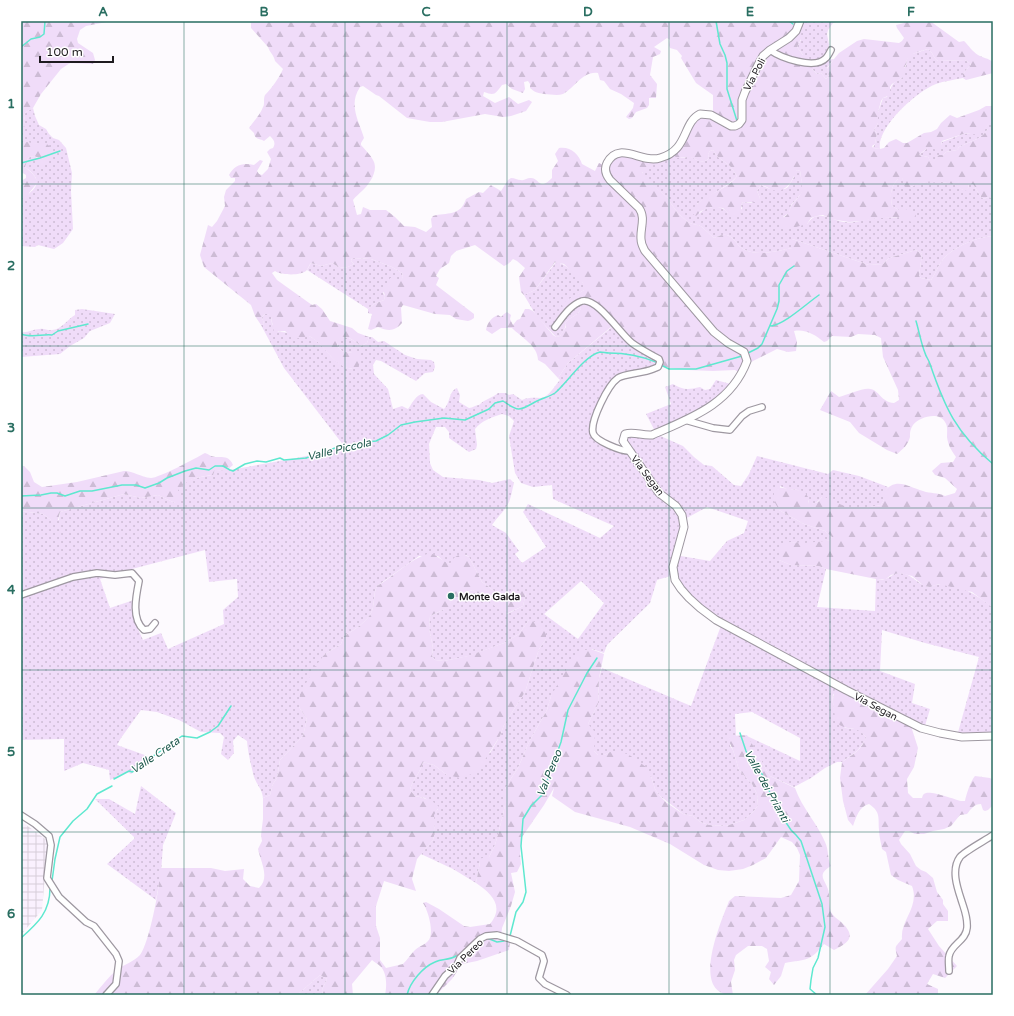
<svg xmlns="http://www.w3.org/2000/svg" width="1014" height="1016" viewBox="0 0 1014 1016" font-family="'Varela Round',sans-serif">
<defs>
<pattern id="industrial-grid" width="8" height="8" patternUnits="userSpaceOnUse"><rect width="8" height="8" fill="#faf1fe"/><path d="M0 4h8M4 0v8" fill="none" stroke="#d6ced9"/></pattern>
<pattern id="grass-dots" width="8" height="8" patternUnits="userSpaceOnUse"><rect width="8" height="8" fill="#f0dcf9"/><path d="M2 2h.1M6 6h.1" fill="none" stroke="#cdbcd5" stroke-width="1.8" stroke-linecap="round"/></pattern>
<pattern id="forest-firs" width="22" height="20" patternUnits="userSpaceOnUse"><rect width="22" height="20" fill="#f0dcf9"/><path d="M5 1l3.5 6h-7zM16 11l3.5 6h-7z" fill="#cdbcd5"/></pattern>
</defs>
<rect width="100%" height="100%" fill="#fdfafe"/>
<!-- industrial -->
<path fill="url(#industrial-grid)" d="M 21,821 L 48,841 L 42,910 L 21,935 Z"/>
<!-- grass -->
<path fill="url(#grass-dots)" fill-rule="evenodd" d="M 799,21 L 840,21 L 833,23 L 828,30 L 827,34 L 829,45 L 823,59 L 826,60 L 834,59 L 827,68 L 829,76 L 826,79 L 821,73 L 817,74 L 812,69 L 806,65 L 802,66 L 800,64 L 803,55 L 797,47 L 801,40 L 796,31 Z
M 928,49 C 933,52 933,58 938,61 L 965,60 L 971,64 L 963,74 L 963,78 C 954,80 944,81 936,84 C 917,91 876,128 880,149 L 873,148 L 875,144 L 877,133 L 874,130 L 878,123 L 878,112 L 883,98 L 887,97 C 892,88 890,83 902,78 L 903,69 L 906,66 L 907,59 L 909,55 Z
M 33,108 L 35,116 L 39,125 L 46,129 L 49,134 L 53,138 L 59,140 L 66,148 L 72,173 L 71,191 L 73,229 L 63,243 L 54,249 L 38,245 L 35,247 L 21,246 L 21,190 L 22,194 L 28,195 C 30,192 35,189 36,185 C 39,177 30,171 25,167 L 28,158 L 30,157 L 34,156 L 39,159 L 40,143 C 33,145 28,142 21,143 L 21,133 L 25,121 L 24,115 L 26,112 Z
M 993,121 L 993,129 L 988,129 L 983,135 L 977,139 L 959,147 L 957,150 L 946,152 L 943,155 L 939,155 L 932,164 L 928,157 L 919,155 L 929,147 L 941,145 L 942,142 L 963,134 C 970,132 977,136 983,130 C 987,127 987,123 993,121 Z
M 713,150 L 718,157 L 730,166 L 737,176 C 731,185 707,196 697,204 L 699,214 C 706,206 721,204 728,213 L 742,209 L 741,205 L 743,202 L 751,203 L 760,198 L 757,191 L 761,185 L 770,189 L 785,189 L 788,187 L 794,177 L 794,172 L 797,170 L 800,171 L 803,190 L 801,194 L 791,205 L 789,213 L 783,217 L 807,224 C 811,219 813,216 820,216 C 827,215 836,221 844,222 C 856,224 867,218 878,218 C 886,217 893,218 900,217 L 899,210 L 892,206 C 890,195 890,187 899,178 L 902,178 L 904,182 L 911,187 C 920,181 945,180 955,185 C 958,186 960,188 963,190 L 968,188 L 969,184 L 973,184 L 981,197 L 984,199 L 988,197 L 993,198 L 993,236 C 978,237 958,245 946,256 C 940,261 936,273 931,280 L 921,278 L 919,276 L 922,254 L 916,250 L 889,258 L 883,264 L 869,265 L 792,239 L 792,248 C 777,251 757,257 743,249 C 736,245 732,233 723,235 C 720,235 717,237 714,238 C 710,234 706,231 702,227 C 698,224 693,225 690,223 C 684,220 670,205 669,199 L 641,176 L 648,159 L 671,153 L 681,158 C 684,158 688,156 691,157 C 698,160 702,165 709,158 L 708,154 L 710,151 Z
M 352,258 L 371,259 L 392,267 L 402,273 L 403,277 L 401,281 L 397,280 L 389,285 L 383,293 L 385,296 L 384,300 L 374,304 L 368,309 L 307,270 L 311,263 L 321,266 L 332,263 C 341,269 345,269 354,264 L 351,261 Z
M 556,262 L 561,266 L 560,263 C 566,265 581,278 583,283 C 585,286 584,288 584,290 C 581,292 570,299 568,300 L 563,308 L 574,304 L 581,308 C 578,317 570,316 565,323 C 566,329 563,332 560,336 L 556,337 L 537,317 L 524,295 L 535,290 Z
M 82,309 L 115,314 L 110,323 L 90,331 L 84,338 L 70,346 L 60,354 L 21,357 L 21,332 C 28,333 33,329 40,329 C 44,328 48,331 52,330 C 61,330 68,319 75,315 L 75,310 Z
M 265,314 L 268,314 L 271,316 L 272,324 L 278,332 C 289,331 298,337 309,336 C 327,345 330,364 352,369 L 356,353 C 346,353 336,352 337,339 C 347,334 353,340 361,346 L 367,343 L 369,337 L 372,337 L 378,342 L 384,341 L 405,355 L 417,359 L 431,360 L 434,362 L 435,367 L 433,372 L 425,373 L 416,381 L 381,361 L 376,360 L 373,365 L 374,374 L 388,389 L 393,409 L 402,406 L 408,409 C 412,404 416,394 423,394 L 431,402 L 444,409 C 451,402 448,392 457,388 L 460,395 L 459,402 L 469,408 C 473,408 475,405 479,405 C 485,399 492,398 498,393 L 506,393 L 509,395 L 513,394 L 522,400 C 529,397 535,398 541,398 C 549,397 555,385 560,380 L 558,378 L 568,363 L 618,322 L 620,325 L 624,337 L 652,357 L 663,367 L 644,374 L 627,376 L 618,381 L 606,398 L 596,421 L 596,435 L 604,443 L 627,451 L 625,435 L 656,433 L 646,414 L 671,404 L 665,387 L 673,384 C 683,390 688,390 700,387 L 705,390 L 710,389 L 716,380 L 734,385 L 720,399 L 656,434 L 683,446 L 694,457 L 704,465 L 712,466 L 734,485 L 741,486 L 749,474 L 757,456 L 828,474 L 833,470 L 859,476 L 888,487 L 884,493 L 884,500 L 881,505 L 860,509 L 848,508 L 822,497 C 819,501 814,505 809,504 L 809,501 L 798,490 L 787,489 L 780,486 L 779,510 L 804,524 L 825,531 L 832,537 L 830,540 C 818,544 802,544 790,542 L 779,560 L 791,565 L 819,566 L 826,569 L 817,607 L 875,611 L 876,579 C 879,579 883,580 885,579 C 890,578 893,573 899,573 C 911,573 916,583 926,586 C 932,588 935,584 941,584 C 961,585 978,595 993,608 L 993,735 L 957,736 L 979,657 L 925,643 L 882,630 L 880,671 L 915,684 L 912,703 L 930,709 L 924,729 L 833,694 C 831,709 838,716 845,728 L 859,729 L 866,737 L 865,741 L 857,751 L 842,762 L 837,762 L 825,768 L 811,778 L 794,787 L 770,776 L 747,736 L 800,761 L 800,738 L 752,712 L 735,714 L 736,736 L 730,736 L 730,746 L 733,750 L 739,770 L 752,784 L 757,794 L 758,805 L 754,811 L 744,820 L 726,826 L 709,825 L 700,822 L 693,816 L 683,814 L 677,809 L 660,796 L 655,789 L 651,776 L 610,752 L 604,755 L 598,755 L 594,751 L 594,746 L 588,724 L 598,704 L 599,678 L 602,668 L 691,706 L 722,623 L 694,604 L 674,575 L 657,580 L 650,603 L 607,645 L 604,653 L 592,649 L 551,696 L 547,710 L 529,742 L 518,768 L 510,780 L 505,789 L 505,805 L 502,819 L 495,845 L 489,857 L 480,862 L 476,883 L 453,869 L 421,854 L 433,840 L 435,831 L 433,815 L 438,809 L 425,798 L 415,796 L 410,790 C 413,778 420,774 423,762 L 434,765 L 447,775 L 490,753 L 500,736 L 504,725 L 525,692 L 539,649 L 546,639 L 529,620 L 519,634 L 504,643 L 469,656 L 444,661 L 435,660 L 432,656 L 433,648 L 429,628 L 430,616 C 440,612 448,607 456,601 C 463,597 465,592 473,590 L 507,614 L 523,606 L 526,593 L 502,597 L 482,582 L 469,557 L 466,555 L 450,564 L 444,562 L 438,556 L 419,556 L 377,586 C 373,594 375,602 372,611 C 368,621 353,631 344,636 L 341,644 L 324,655 L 299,707 L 307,719 L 303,736 L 280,760 L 277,778 L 273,784 L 270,795 L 263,798 C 262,789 257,785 254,777 C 251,765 248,753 247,741 L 238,735 L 233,741 L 234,753 L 228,760 L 221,754 L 224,737 L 220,733 L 201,732 L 179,720 L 157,712 L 141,710 L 121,738 L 117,745 L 153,758 L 131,774 L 127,772 L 110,780 L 109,770 L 83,763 L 64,771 L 64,739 L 21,740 L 21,511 L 43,514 L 51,520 L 59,520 L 60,512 L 124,494 L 141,498 L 158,495 L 175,503 C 176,499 176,494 178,490 C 185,478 201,477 213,475 L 214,470 C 232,471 246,467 263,464 C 290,459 318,455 344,446 L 284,368 L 261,325 L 264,324 L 262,317 ZM 502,414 L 509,416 L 514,421 L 509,436 L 515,473 L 521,483 L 533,487 L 552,485 L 553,499 L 614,526 L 600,538 L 528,504 L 523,512 L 546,547 L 522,563 L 515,554 L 519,551 L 506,533 L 492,525 C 497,517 504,512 508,504 C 511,499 512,490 514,483 L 510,479 L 492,483 L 479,480 L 443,477 L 433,470 L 430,463 L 429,444 L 436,427 L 445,427 L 449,432 L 449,438 L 469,452 L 476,449 L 477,445 L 475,429 C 481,421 492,417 502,414 ZM 707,507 L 748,521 L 744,533 L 727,541 L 710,561 L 675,555 L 685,519 ZM 205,550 L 209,582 L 237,579 L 238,597 L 223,610 L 224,624 L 168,649 L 161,633 L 143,640 L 133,618 L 134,600 L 110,608 L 100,579 L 128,570 ZM 581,581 L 604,603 L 578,639 L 544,614 Z
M 141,786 L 176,813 L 163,845 L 161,873 L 156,900 L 107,864 L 135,838 L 95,799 L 109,799 L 135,814 Z
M 320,975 L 327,979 L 322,990 L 323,995 L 297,995 Z"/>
<!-- forest -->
<path fill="url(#forest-firs)" d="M 21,21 L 112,21 L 86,26 L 80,30 L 77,39 L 78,43 L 93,53 L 95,60 L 93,64 L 70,63 L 61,69 L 41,94 L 33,108 L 26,112 L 24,115 L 25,121 L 24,126 L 25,128 L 24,132 L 22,133 Z
M 249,21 L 799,21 L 796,31 L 802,37 L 797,47 L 805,58 L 800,64 L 802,66 L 806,65 L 814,65 L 812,69 L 817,74 L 821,73 L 826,79 L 829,76 L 827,69 L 834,59 L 839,53 L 857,41 L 864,39 L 899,43 L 902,41 L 904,38 L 897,28 L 896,25 L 904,23 L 905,21 L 930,21 L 959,42 L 964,41 C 969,46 972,51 978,55 C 983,58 988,58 993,62 L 993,73 L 966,80 L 963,78 L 963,74 L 971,64 L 965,60 L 938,61 C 933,58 933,52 928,49 C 922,51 909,53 907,60 C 906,62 907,64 905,66 C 904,69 903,70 903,73 L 905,76 L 892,84 L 890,87 L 890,95 L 883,98 L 881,101 L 878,112 L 878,123 L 874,130 L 877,133 L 875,144 L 872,146 L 873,148 L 880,149 L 884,148 L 889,142 L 896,139 L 903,143 L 907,143 L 924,133 L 931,132 L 937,129 L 941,123 L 950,115 L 957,118 L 979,110 L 986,106 L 993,106 L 993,121 C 986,124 986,130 981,133 C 974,136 969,132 963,134 L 942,141 L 940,149 L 936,150 C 930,145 924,150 919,155 L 928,157 L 932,163 L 939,155 L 943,155 L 946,152 L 957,150 L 959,147 L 977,139 L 983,135 L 988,129 L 993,129 L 993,198 L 988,197 L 984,199 L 981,197 L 973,184 L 969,184 L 967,191 L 963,190 L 953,184 L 942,182 L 922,183 L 907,188 L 904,186 L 902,178 L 899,178 C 890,187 890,195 892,206 L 899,210 L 906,209 L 916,215 L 914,223 L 900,217 L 884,218 L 878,218 L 862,221 L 849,222 L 831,219 L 823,215 L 817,216 L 811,218 L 807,224 L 796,227 L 781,227 C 777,219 786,218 789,212 C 790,210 790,208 791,206 C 794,201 799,198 801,193 C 803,191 801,174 800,171 L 797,170 C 794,173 795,175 793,178 C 789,187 780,194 770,189 C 767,187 765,186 761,185 L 757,191 L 760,198 C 756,204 750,202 743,202 L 741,205 L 741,213 L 735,217 L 731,216 L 723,208 L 712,207 L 701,211 L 696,216 L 693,214 L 692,210 C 696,205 701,200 706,197 C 715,192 732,185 737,176 L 730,166 L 718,157 L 713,150 L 710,151 L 708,154 L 709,158 C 700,167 696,156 687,157 C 684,157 681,158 677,158 L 671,153 L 694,116 L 713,115 L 713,95 L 696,83 L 681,58 L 682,56 L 677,50 L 670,48 L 669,45 L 670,40 L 667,38 L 654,47 L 661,51 L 660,54 L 653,57 L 650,75 L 657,84 L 656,98 L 649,98 L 649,105 L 647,108 L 636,112 L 632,118 L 629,119 L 626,117 L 633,108 L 634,103 L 621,94 L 610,89 L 604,81 L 600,80 L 598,73 C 582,71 575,88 563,94 C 557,96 550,94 544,94 C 538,93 534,92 530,88 L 530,84 L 528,81 L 524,82 L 525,89 L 523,93 L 512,89 L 506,84 L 502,85 C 495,94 495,96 484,92 L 483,96 L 495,103 L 509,97 L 518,104 L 529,100 L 532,102 L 526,111 L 511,116 L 503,117 L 485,114 L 442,122 L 430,122 L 407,118 L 379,96 L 376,95 L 363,86 L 360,87 C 348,105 359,121 364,138 L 361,143 L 361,145 C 365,150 370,154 373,160 C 379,170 370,184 362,191 C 359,194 356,196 353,200 L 357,215 L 361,214 L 363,207 L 370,210 L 386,210 L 395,217 L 404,226 L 415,227 L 426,232 L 432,227 L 431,219 L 433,216 C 447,212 460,217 466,199 L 479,192 L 483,193 L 491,185 L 501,191 L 508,180 L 511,178 C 515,178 517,180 521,180 C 524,181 527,178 530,178 C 540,177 538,192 552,178 L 552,170 L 558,161 L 555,154 L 559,148 C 570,146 579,154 582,164 L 595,171 L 599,163 L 606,166 L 621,152 L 648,159 L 647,167 L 642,173 L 642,176 L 669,199 C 670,205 684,220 690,223 C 693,225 698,224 702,227 C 706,231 710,234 714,238 C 717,237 720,235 723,235 C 732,233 736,245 743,249 C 757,257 777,251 792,248 L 792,239 L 869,265 L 883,264 L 889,258 L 916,250 L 922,254 L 919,276 L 921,278 L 931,280 C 936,273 940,261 946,256 C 958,245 978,237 993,236 L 993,608 L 972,592 L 939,584 L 930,587 L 924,586 L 912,576 L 904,574 L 899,573 L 891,575 L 886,579 L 876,579 L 826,569 L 819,566 L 791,565 L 779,560 L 779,550 L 783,545 L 790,542 L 805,543 L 825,541 L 830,540 L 832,537 L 825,531 L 804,524 L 779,510 L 774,501 L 774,489 L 776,487 L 804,491 L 808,497 L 809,504 L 811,504 L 818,502 L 822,497 L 825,497 C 850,510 854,510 881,505 L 884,500 L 883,493 C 896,476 908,487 923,491 C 931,494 937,492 945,496 L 955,493 L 957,489 L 945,478 L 935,475 L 932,471 L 941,463 L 953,462 L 956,457 C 951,450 948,445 947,437 C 947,432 948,426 945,422 C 939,411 919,417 913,425 C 910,430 910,432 910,437 C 908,445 903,449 897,454 L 887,450 L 859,433 L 850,422 L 820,410 L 831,391 L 839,397 C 846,395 865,387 870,389 C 879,390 881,402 894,403 L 899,400 L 898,390 L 883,357 L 881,338 L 875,335 L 858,334 L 851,337 L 832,336 L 827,341 L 824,342 C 815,335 806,329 794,331 L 797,342 L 796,351 L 788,352 L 777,349 L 747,364 L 741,374 L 735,370 L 713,371 L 687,370 L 663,367 L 652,357 L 624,337 L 620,325 L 617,322 L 568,363 L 558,378 L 545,364 L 538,360 C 538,346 521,337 512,328 L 501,328 L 492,334 L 486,330 C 487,323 492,317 498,315 L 501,317 L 504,314 L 507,312 L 511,315 L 510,319 L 513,325 L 517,320 L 520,319 L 525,309 L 529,309 L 533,311 L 553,335 L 556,337 L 560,336 L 566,327 L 565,323 C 570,316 578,317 581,308 L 574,304 L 563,308 L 562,305 L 564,302 L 584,290 L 583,283 L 564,264 L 560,263 L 561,267 L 555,262 L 535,290 L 524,295 L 521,292 L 519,277 L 525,268 L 517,261 L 513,259 L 508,264 L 504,266 L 475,245 L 456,251 L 451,256 L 449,263 L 440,269 L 436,276 L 439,278 L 436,285 L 474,314 L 474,318 L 471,320 L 468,321 L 456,319 L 450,315 L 435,314 L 403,305 L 401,308 L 402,323 C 394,332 388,331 378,327 L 371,330 L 368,329 L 372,314 L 368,313 L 368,309 L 374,304 L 384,300 L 385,296 L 383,289 L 385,286 L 389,285 L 390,278 L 394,278 L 401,280 L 403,277 L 402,273 L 392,267 L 371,259 L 352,258 L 351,261 L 354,264 C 345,269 341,269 332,263 L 321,266 L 311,263 C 309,265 308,269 306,271 C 300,276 280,275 275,271 L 272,273 L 277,280 L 312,305 L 316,304 L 322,309 L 330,321 L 352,328 L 358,333 L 369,337 L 367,343 L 361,346 C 353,340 347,334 337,340 C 336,352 346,353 356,353 L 360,358 L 360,363 L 357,369 C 333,370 327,345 309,336 L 294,339 L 285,331 L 274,332 L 271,317 L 268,314 L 265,314 L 262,317 L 264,324 L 261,325 L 255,316 L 251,305 L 204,267 L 200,255 L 208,225 L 212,227 L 217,221 L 225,206 L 224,197 L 226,190 L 235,181 L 235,178 L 231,178 L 229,175 C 234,165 243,162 254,165 L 260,160 L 263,161 L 257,171 L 259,174 L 262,175 L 268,169 L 271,159 L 267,152 L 270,149 L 273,148 C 276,143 274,140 270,136 L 264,141 C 259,138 255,140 254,133 L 249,128 C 254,121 260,115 263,107 C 265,104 263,99 265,95 C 272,88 279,78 283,69 L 275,61 C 274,55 270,53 268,47 L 251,28 L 251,23 Z
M 27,142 C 40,146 48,137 53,154 L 46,164 L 39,163 L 39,159 C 36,155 32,156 28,158 L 25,167 L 33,174 L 38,182 L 29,193 L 28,198 L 25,200 L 22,198 L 21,181 L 26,178 L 26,175 L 21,172 L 21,143 Z
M 205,453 C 208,454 209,455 211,456 C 220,459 228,453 233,465 L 226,471 L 215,470 L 213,475 C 198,477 189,478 178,490 L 180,498 L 175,503 L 158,495 L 141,498 L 124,494 L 60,512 L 58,520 L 51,520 L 43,514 L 21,511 L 21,465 L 25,467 L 30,472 L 34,482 L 42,487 L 77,482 L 124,471 C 134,471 140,477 151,478 C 159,478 196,458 205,453 Z
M 430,553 C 438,556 442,561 450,564 C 454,556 460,552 469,557 L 482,582 L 502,597 L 511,595 L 523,589 L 526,593 L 523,606 L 506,614 L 473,590 L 466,592 L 451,606 L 430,616 L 429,628 L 433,648 L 432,656 L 435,660 L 444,661 L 468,656 L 504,643 L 519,634 L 529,620 L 535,622 L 546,630 L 546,639 L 539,649 L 525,692 L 504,725 L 500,736 L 481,766 L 472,774 L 460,778 L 447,775 L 434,765 L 423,762 C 420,774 413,778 410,790 L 415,796 C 424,798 433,800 439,807 L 434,815 L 435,831 L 433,840 L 417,859 L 412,879 L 416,891 L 384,881 L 376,906 L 376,926 L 380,938 L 380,960 L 386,968 L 403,964 C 407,960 411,954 415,950 C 419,946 425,945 428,941 C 435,934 428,910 423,903 L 426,902 L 439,909 L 464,926 L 470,927 L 490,924 C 505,906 491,893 476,883 L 480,862 L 477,859 L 489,857 L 495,845 L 502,819 L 505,805 L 505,789 L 510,780 L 518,768 L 529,742 L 547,710 L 551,696 L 567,668 L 580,651 L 591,649 L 604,654 L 599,678 L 598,704 L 588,724 L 595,732 L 594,751 L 598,755 L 604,755 L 610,752 L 628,754 L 646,767 L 651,776 L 655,789 L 660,796 L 667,803 L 683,814 L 693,816 L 700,822 L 709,825 L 726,826 L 744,820 L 754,811 L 758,805 L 757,794 L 752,784 L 739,770 L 733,750 L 728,739 L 730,736 L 747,735 L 770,776 L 795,788 C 802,808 817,823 825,842 C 829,850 827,858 831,866 C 814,876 828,881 829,894 C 829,900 829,907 831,912 C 833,916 837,919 840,921 C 856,935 851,942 834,950 L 824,944 C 810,962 806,959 785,963 L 781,976 L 774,985 L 769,979 L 771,972 L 765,967 L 769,961 L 767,949 L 762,946 L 748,946 L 736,955 L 734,960 L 735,970 L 731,982 L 733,995 C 689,995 721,922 729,901 L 735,896 L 781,898 L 791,895 L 799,881 L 800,855 L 797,848 L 792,842 L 781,837 L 766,858 L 753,865 L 743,869 L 729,871 L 718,870 L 704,865 L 670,844 L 630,827 L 575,812 L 552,796 L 554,788 L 544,805 L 522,837 L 520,854 L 521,864 L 517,872 L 511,873 L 515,892 L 511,906 L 502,928 L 501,939 L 510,942 L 509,950 L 477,961 L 462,964 L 452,979 L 436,995 L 385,995 C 387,986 387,972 380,966 C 378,964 374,962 372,960 L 352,984 L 353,995 L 323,995 L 322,990 L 327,979 L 320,975 L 297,995 L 94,995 C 101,987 109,976 117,970 C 125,964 133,962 140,955 C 149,944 161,883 160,868 L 211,868 L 225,871 L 244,869 L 243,879 L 250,886 L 259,888 C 270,877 261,863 258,849 L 262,841 L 261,835 L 263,819 L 263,798 L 270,795 L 273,784 L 277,778 L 280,760 L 303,736 L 307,719 L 299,707 L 300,694 L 315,667 L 324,655 L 341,644 L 344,636 C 353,631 368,621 372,611 C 375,603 373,594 377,586 C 396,575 409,559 430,553 Z
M 836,686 L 910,723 L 918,748 L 914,767 L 907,779 L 908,793 L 913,798 L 922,798 C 923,795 923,794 926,793 C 932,791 954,799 961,801 L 965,801 C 966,795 971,780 975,776 L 990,778 L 993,780 L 993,805 L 988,810 L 985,811 L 983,810 L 981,804 C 974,804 971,809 967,814 L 960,815 L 951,826 L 944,829 L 933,831 L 924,834 L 915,834 L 909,831 L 905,831 L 899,840 L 901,844 L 910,854 L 916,866 L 921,870 L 926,872 L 933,878 L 937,892 L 943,900 L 943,904 L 948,911 L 948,921 L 937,921 L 928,929 L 939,946 L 957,966 L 945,978 L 933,974 L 927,984 L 938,989 L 938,995 L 865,995 L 888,969 L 897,956 C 894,945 896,947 902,939 C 900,920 920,907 912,886 L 898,880 L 891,875 L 886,852 L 882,849 C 881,843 879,836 879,830 C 878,818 881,812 869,804 C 859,806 856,818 853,826 L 848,820 L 843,801 L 840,778 L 842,762 C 852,755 863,749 866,737 C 853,720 837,738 834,710 C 832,701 833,695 836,686 Z"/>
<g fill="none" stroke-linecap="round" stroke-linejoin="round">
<!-- stream -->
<path stroke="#5ee8cf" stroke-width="1.5" d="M 716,21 L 720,44 L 725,55 L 727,63 L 727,89 L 737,121
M 789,21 L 793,24
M 21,47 L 31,39 L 40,37 L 44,34 L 45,21
M 21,163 L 40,158 L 60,151
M 916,321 C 919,331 921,343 925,353 C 926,357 929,360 930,364 C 945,408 956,433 993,464
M 771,326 C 785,324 806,304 819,295
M 21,334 C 31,338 42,334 52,335 L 58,331 L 88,324
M 748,353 L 758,348 L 762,344 L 777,309 L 779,301 L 779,285 L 787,271 L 794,266
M 661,365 L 669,369 L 696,369 L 742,356
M 21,496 L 41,495 L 51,493 L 57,493 L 65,496 L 80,491 L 92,491 L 122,485 L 136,485 L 145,488 L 159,483 L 167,478 L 185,471 L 196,468 L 209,470 L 215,466 L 223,466 L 230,470 L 233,471 L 245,464 L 257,461 L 266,462 L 280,458 L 284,460 L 306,458 L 335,448 L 355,446 L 367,442 L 376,441 L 388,435 L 401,425 L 415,422 L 444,418 L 465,420 L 489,409 L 495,403 L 503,401 C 519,412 519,411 535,402 C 542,398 549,397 555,393 C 567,383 584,356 600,352 C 603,352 606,353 609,353 C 625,353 641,356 656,362
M 740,733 L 746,751 L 752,763 L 762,774 L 771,795 L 782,812 L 785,821 L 791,830 L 796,835 L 801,841 L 822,904 L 825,927 L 818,958 L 813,968 L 811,980 L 810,989 L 817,995
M 114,779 L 129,771 L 132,772 L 141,767 L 149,758 L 155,755 L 182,736 L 197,738 L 210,732 L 218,726 L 231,706
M 52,881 L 55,859 L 60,837 L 73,821 L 87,809 L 97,794 L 112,786
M 510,936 L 516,912 L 523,902 L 526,892 L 521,846 L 523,819 L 531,806 L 542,795 L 561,742 L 568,710 L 587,673 L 597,658
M 21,938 C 38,923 50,912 50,888
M 477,945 L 487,938 L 497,942 L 504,941
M 407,995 C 410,982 423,967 435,962 C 442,958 448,961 456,956"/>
<defs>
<path id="minor" d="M 770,50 C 781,58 815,70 826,58 C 828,56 830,52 831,50
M 555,327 C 562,318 570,305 582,301 C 597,297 621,335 632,343 C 640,349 650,354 659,359 L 660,362 L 658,367 L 653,369 C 644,373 624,374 618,378 C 608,385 590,421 593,433 C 595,441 621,451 629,451
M 685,420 L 713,428 L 730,430 L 742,416 L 749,411 L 762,407
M 21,595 L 73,577 L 97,573 L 115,575 L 132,573 L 139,581 C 136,596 131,619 144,630 L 150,629 L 155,623
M 21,815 L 35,824 L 49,836 L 51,845 L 47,878 L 59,897 L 86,922 L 94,926 L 116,954 L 119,961 L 116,984 L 106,995
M 949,971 C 949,966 948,960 949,956 C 951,944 966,941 967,928 C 968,917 964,909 961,899 C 957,887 951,869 960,857 C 965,851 986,840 993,835
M 432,995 L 445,976 L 457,965 L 460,958 L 480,939 L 486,936 L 497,935 L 517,941 L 542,955 L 544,961 L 539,978 L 545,984 L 567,995"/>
<path id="tertiary" d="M 800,21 L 796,31 L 789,38 L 770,50 L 763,56 L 758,65 L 745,92 L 742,100 L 742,120 L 739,124 L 735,126 L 731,126 L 711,115 L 700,114 C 682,123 689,150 660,158 C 642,164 619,140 607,163 C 604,169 606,175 610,180 L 639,208 C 646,218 640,228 641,239 C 641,244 643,247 645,251 L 714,332 L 728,343 L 744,352 L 747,361 C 731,404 691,418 652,435 C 642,436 634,431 625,434 L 623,441 L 659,493 L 676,506 L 682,515 L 684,527 L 673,567 L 675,580 L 681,589 L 689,598 L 700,608 L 716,620 L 846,690 L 921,728 L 940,733 L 962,737 L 993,736"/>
</defs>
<!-- minor casing -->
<use href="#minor" stroke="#9e98a1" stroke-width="8"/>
<!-- tertiary casing -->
<use href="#tertiary" stroke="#9e98a1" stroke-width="9"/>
<!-- minor -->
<use href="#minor" stroke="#fff" stroke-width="5.5"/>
<!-- tertiary -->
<use href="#tertiary" stroke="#fff" stroke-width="7"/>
</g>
<!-- grid -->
<path fill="none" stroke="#296e61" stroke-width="1" stroke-opacity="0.55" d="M 184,21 L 184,995M 345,21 L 345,995M 507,21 L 507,995M 669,21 L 669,995M 830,21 L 830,995M 21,184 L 993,184M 21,346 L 993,346M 21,508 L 993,508M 21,670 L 993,670M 21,832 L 993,832"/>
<!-- markers -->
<circle fill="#296e61" stroke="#fff" stroke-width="1.5" cx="451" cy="596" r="4"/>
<g text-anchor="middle" stroke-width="3" stroke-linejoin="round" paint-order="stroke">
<!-- street labels -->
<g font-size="10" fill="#1e1b1f" stroke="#fff">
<text transform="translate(754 74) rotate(-62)" y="4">Via Poli</text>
<text transform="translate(648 475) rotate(53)" y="4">Via Segan</text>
<text transform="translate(876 706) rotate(28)" y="4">Via Segan</text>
<text transform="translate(465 956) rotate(-45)" y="4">Via Pereo</text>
</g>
<!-- poi labels -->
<g font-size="10" font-weight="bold" fill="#1e1b1f" stroke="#fff" text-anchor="start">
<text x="459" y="600">Monte Galda</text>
</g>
<!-- water labels -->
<g font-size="11" font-style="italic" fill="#1d574c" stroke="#fff">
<text transform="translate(339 449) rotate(-13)" y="4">Valle Piccola</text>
<text transform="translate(155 755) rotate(-34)" y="4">Valle Creta</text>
<text transform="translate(549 773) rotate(-68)" y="4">Val Pereo</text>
<text transform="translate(767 786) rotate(61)" y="4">Valle dei Prianti</text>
</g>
</g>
<!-- border -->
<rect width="1014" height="1016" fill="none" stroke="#ffffff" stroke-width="44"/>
<!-- scale -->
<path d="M40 56v6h73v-6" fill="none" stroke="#1e1b1f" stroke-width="2"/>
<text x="46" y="56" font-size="12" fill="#1e1b1f" stroke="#ffffff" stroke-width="3" paint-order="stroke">100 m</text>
<rect x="22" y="22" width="970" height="972" fill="none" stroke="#296e61" stroke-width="1.5"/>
<g font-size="13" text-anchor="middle" font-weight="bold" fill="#296e61">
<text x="103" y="16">A</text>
<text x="264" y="16">B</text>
<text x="426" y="16">C</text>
<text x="588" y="16">D</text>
<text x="750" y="16">E</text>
<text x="911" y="16">F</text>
<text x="11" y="108">1</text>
<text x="11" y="270">2</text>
<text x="11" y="432">3</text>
<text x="11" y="594">4</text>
<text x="11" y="756">5</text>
<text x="11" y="918">6</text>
</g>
</svg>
